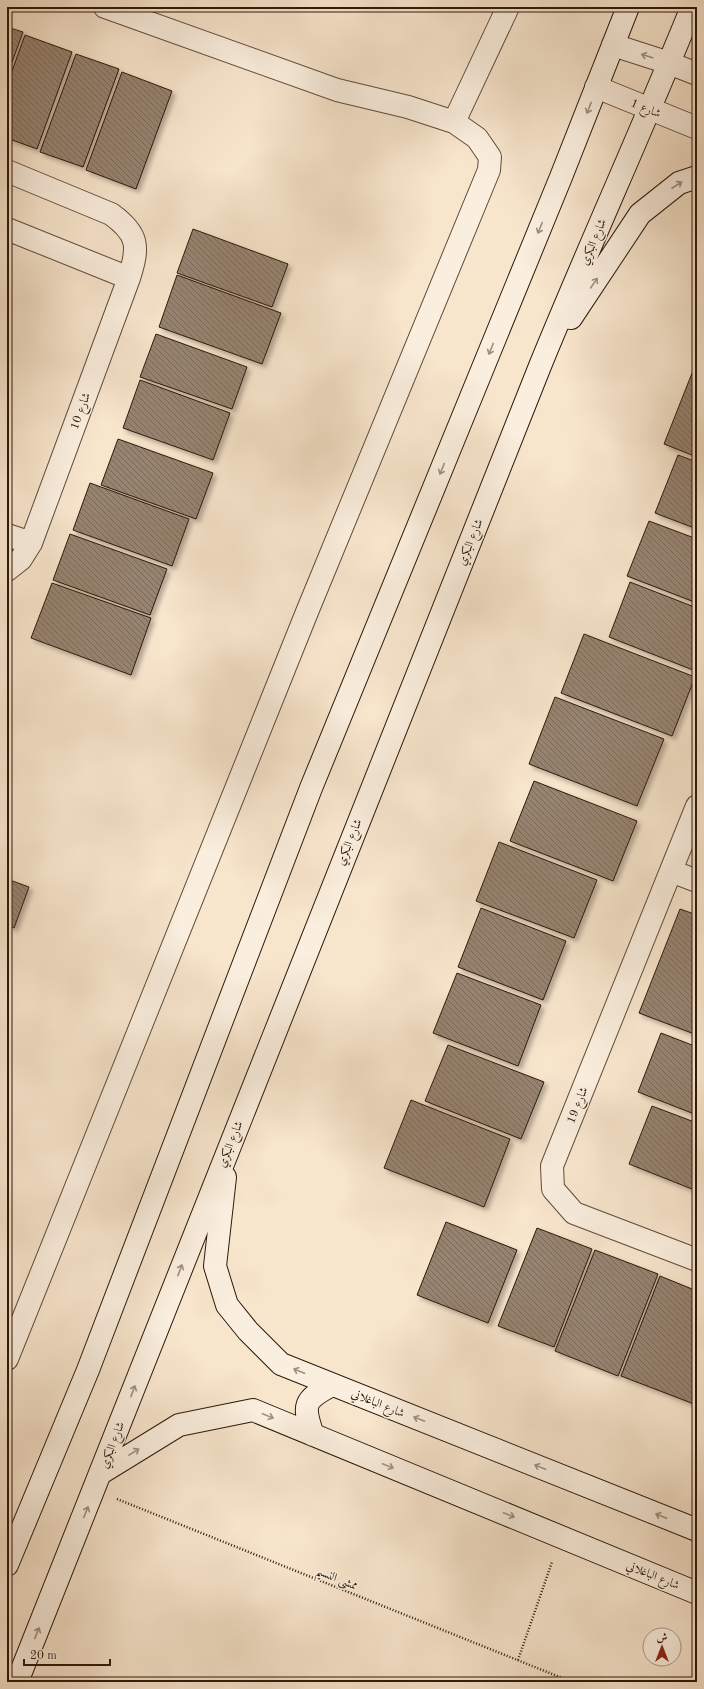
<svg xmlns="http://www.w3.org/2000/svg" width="704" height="1689" viewBox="0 0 704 1689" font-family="'Old Standard TT',Amiri,serif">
<defs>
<pattern id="building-back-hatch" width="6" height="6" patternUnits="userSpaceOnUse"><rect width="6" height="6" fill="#96836f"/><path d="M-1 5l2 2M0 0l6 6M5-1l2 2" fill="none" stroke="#7b6a59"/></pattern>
<filter id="shadow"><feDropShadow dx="3.5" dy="3.5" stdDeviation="2" flood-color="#0004"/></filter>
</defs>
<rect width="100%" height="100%" fill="#f7e5cc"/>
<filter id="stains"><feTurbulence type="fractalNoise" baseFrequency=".005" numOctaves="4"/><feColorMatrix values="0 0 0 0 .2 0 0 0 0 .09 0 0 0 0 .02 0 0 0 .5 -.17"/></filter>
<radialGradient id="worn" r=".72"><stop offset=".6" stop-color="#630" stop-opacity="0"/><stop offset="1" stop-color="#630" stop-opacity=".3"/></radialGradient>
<!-- building -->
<path fill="url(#building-back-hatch)" stroke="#2d180a" filter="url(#shadow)" d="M 7,27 L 23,32 L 7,76 Z
M 25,35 L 72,52 L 37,149 L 7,138 L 7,85 Z
M 76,54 L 119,69 L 83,167 L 40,152 Z
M 122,72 L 172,91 L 136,189 L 86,170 Z
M 193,229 L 288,264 L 272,307 L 177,273 Z
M 177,275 L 281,313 L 262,364 L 159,327 Z
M 156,334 L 247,367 L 232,409 L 140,377 Z
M 696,363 L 697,363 L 697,457 L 664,444 Z
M 140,380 L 230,413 L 213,460 L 123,428 Z
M 118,439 L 213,473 L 196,519 L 101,485 Z
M 678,455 L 697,462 L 697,529 L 655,513 Z
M 90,483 L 189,519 L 172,566 L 73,530 Z
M 649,521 L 697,539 L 697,603 L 627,576 Z
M 70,534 L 167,569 L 150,615 L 53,580 Z
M 630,582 L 697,608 L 697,659 L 693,670 L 609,637 Z
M 52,583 L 151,618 L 131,675 L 31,638 Z
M 584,634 L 695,677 L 672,736 L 561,693 Z
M 555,697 L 664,739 L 637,806 L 529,764 Z
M 534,781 L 637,821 L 613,881 L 510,841 Z
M 499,842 L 597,880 L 574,938 L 476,901 Z
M 7,879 L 29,887 L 14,928 L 7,925 Z
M 481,908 L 566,941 L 543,1000 L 458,967 Z
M 680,909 L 697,915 L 697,1035 L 639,1013 Z
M 457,973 L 541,1005 L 518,1066 L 433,1033 Z
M 661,1033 L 697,1047 L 697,1115 L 638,1092 Z
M 448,1045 L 544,1082 L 521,1139 L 425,1101 Z
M 411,1100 L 510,1139 L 484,1207 L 384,1168 Z
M 652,1106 L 697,1123 L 697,1191 L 629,1164 Z
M 446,1222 L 517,1250 L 488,1323 L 417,1295 Z
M 537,1228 L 592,1249 L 554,1347 L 498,1326 Z
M 595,1250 L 658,1274 L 618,1376 L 555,1351 Z
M 660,1276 L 697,1291 L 697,1396 L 694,1404 L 621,1376 Z"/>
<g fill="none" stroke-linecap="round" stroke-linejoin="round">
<defs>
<path id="minor" d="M 105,7 L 337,90 L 408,107 L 454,122
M 613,45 L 669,63 L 697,74
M 596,87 L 697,128
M 7,171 L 111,214 C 139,234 139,247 129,278 L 31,543 L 21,559 L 7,570
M 7,229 L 129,278
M 7,535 L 31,543
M 697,806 L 552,1166 L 553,1189 L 574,1213 L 697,1260
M 671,871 L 697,881
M 7,1359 L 307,612 L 489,170 L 490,157 L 477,138 L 454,122 L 508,7"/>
<path id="secondary" d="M 571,318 L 640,214 L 679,183 L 697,177
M 225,1177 L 215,1266 L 227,1305 L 248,1331 L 281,1364 L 697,1530
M 313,1435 C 302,1404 304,1400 332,1385
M 101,1473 L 179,1425 L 253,1410 L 697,1593
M 7,1565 L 88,1370 L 311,788 L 561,177 L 628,7
M 17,1682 C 194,1245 362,804 540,366 C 589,246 643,128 692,7"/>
</defs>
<!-- minor casing -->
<use href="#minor" stroke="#604b3a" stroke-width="24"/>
<!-- secondary casing -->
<use href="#secondary" stroke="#2d180a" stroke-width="24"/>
<!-- path -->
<path stroke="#2d180a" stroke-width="2.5" stroke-dasharray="1 2" stroke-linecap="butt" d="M 117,1499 L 572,1682
M 518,1660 L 552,1562"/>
<!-- minor -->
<use href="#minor" stroke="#faeede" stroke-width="22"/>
<!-- secondary -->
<use href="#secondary" stroke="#faeede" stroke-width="22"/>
</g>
<!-- one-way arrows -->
<defs><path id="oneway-shaft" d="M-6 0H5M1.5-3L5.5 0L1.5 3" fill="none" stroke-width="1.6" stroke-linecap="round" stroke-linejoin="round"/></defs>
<g stroke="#9e8e7f">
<use href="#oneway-shaft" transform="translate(647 56) rotate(-163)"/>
<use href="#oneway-shaft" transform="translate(589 108) rotate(111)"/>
<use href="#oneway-shaft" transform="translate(677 185) rotate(-33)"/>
<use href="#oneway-shaft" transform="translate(540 228) rotate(112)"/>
<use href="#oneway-shaft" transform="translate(594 283) rotate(-56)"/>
<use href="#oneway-shaft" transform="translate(491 349) rotate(112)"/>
<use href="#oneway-shaft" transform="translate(442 469) rotate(112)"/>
<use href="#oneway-shaft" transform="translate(180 1270) rotate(-69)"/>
<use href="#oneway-shaft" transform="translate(299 1371) rotate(-158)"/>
<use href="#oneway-shaft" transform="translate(133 1391) rotate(-69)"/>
<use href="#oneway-shaft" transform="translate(268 1416) rotate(22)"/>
<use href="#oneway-shaft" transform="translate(419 1419) rotate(-158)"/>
<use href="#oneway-shaft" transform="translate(134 1452) rotate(-32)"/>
<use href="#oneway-shaft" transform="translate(388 1466) rotate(22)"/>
<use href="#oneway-shaft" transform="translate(540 1467) rotate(-158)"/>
<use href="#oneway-shaft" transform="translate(86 1512) rotate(-68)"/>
<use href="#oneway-shaft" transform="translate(509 1515) rotate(22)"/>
<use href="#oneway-shaft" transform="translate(661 1516) rotate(-158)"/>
<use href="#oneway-shaft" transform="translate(37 1633) rotate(-68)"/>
</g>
<g text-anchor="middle" stroke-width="3" stroke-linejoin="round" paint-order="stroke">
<!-- street labels -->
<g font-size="12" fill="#2d180a" stroke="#faeede">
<text transform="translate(646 108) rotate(22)" y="4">شارع 1</text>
<text transform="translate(593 242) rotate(-67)" y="4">شارع البكري</text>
<text transform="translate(80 411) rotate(-70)" y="4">شارع 10</text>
<text transform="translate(470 542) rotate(-68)" y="4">شارع البكري</text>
<text transform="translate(349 842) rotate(-68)" y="4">شارع البكري</text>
<text transform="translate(577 1105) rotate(-68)" y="4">شارع 19</text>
<text transform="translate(230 1144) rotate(-68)" y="4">شارع البكري</text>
<text transform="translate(378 1403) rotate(22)" y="4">شارع الباغلاني</text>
<text transform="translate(112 1445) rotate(-69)" y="4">شارع البكري</text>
<text transform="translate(653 1575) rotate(22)" y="4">شارع الباغلاني</text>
<text transform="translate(337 1578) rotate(22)" y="4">ممشى النسيم</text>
</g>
</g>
<!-- margin -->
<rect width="704" height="1689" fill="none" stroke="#f7e5cc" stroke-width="24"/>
<rect x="8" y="8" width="688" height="1673" fill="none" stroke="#2d180a" stroke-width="2"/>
<rect x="12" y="12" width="680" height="1665" fill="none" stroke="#2d180a"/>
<!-- north arrow -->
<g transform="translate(662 1647)"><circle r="19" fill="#faeede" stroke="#a89889"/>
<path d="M0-3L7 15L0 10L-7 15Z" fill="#8f2418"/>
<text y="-6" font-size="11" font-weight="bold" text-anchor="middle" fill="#2d180a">ش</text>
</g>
<!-- scale -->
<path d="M24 1659v6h86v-6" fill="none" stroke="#2d180a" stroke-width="2"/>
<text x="30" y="1659" font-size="12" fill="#2d180a" stroke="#faeede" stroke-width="3" paint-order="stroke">20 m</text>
<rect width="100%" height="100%" filter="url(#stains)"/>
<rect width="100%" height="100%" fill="url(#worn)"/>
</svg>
